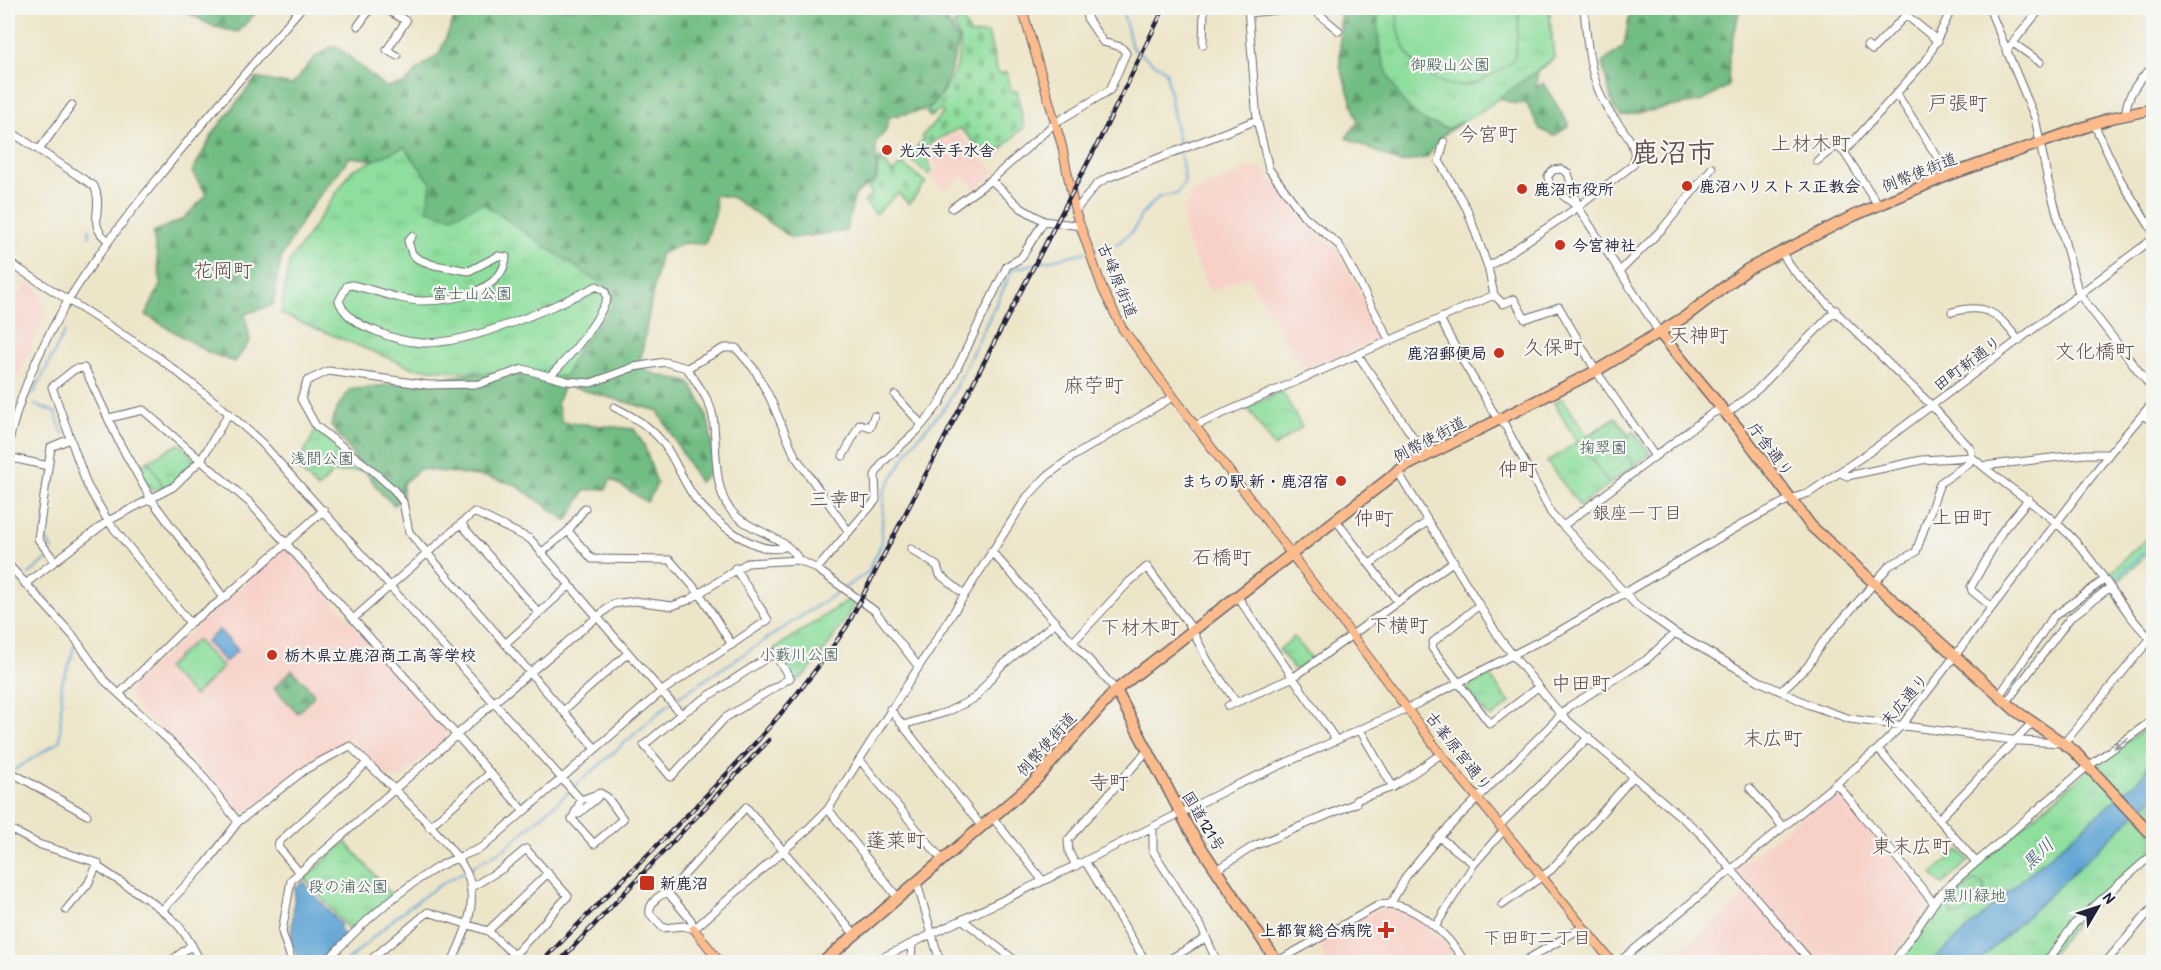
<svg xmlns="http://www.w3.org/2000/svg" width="2161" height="970" viewBox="0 0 2161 970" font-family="'Patrick Hand','Klee One',sans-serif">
<defs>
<pattern id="forest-firs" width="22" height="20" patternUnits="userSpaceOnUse" patternTransform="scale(1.5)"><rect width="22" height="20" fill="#72bd84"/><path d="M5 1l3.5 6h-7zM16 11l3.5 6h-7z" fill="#5d996d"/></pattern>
<pattern id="cemetery-stones" width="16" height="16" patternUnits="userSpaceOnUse" patternTransform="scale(1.5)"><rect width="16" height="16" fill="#8ede9d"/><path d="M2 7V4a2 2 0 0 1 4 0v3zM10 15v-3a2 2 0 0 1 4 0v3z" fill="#7abe88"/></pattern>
<pattern id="park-tufts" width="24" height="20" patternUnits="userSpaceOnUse" patternTransform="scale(1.5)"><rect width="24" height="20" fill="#8ede9d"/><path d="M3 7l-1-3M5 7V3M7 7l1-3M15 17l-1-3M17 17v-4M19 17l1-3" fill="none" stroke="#7abe88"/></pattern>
<pattern id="garden-furrows" width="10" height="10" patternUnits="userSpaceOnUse" patternTransform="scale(1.5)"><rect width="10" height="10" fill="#8ede9d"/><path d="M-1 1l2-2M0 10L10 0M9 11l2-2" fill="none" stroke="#7abe88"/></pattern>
</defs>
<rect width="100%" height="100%" fill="#f6f6f2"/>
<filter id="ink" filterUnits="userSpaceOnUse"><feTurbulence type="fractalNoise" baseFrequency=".0167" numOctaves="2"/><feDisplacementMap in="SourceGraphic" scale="12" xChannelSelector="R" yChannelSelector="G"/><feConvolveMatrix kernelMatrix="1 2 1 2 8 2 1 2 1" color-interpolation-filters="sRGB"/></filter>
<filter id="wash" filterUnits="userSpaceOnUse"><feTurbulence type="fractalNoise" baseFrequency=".008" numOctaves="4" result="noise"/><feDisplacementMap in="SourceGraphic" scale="24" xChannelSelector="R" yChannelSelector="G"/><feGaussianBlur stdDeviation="1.35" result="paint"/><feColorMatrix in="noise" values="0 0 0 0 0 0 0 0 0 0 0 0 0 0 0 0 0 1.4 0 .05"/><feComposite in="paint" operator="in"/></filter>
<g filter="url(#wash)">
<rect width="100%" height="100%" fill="#ede5c8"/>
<!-- built -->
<path fill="#f7d1c8" d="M 958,132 L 995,173 L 974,189 L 964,176 L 943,190 L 931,176 L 937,167 L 928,154 L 933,144 Z
M 1250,168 L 1264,169 L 1310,228 L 1337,249 L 1384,337 L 1303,371 L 1248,275 L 1210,292 L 1186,240 L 1183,212 L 1192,193 Z
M 28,281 L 39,290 L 44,318 L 17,379 L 8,354 L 8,318 Z
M 285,546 L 447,731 L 447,737 L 400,778 L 387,778 L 351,738 L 313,761 L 242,815 L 237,815 L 204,770 L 143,714 L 133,703 L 129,693 L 133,684 Z
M 1835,789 L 1929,903 L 1889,962 L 1844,962 L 1834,952 L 1824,962 L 1818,962 L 1735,870 Z
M 1747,894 L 1807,962 L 1667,962 Z
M 1380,908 L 1393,909 L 1417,918 L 1462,962 L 1326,962 L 1319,942 Z"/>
<!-- forest -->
<path fill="url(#forest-firs)" stroke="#4a7060" stroke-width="1.5" d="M 178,8 L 260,8 L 238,32 L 215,27 Z
M 467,8 L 480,14 L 495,8 L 947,8 L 946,18 L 959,41 C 955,57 943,103 926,109 C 915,113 901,114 889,117 L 885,132 L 876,142 L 876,179 L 855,195 L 846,231 L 792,238 L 731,197 L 714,195 L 716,210 L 705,244 L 685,243 L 660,254 L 640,362 L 648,372 L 690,383 C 711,416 711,430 714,469 L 699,482 L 658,411 L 564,385 L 557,403 L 562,422 L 634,429 L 644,445 L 657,484 L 647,502 L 611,479 L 606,489 L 585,490 L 567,521 L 514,484 L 486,477 L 420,469 L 403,483 L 403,498 L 394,505 L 382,494 L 331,425 L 338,407 L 349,390 L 493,371 L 419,216 L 401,163 L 350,157 L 307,212 L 281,258 L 273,305 L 245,314 L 250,341 L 235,362 L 208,352 L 146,315 L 161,283 L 153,232 L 183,219 L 207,195 L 192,172 L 214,132 L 256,78 L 292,85 L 314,58 L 335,45 L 385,87 L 405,84 L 418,69 L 439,54 L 454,19 Z
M 1340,8 L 1549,8 L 1554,58 L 1537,73 L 1537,88 L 1543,83 L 1569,125 L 1554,136 L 1540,129 L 1526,103 L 1515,104 L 1499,98 L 1444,134 L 1427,157 L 1401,163 L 1346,138 L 1358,122 L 1340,66 Z
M 1631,8 L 1740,8 L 1729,55 L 1728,86 L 1703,101 L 1621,116 L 1613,107 L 1602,63 L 1624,46 Z
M 292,670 L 313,692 L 313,697 L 298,713 L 274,688 Z"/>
<!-- cemetery -->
<path fill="url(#cemetery-stones)" stroke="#58806c" stroke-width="1.5" d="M 962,19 L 971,35 L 988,33 L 998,74 L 1007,72 L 1011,91 L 1017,91 L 1024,127 L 991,159 L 960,128 L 932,142 L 924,153 L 932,170 L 928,175 L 908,157 L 924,139 L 922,136 L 943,113 L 940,109 L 930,117 L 926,112 C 942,98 962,65 960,42 C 960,36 955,29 953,24 Z
M 882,157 L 892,173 L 902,164 L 926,182 L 909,204 L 898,193 L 876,214 L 864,202 L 872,194 L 868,188 L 877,179 L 878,160 Z
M 149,460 L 164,488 L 150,490 L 137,467 Z"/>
<!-- park -->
<path fill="url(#park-tufts)" stroke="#58806c" stroke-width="1.5" d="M 1379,8 L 1549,8 L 1554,58 L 1477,114 L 1447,129 C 1439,125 1427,123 1420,118 C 1389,94 1373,45 1379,8 Z
M 404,147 L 431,183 L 427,210 L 451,217 L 482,203 L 608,289 L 613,305 L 577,351 L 565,376 L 549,377 L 413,368 L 281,314 L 289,263 L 352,170 Z
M 1282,391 L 1302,427 L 1274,447 L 1247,407 Z
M 1563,398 L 1587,436 L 1616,417 L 1629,435 L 1634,432 L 1650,454 L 1580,506 L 1547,462 L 1577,442 L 1554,403 Z
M 316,429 L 366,470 L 332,473 L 318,489 L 297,467 Z
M 179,444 L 194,457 L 194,462 L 175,483 L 164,488 L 149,460 Z
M 2153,532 L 2153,549 L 2113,586 L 2106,576 Z
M 853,597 L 857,600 C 841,624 819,666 796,682 L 774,649 Z
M 1294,637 L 1312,659 L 1299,670 L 1294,669 L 1279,650 Z
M 1489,675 L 1510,703 L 1492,717 L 1488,716 L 1468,692 L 1470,684 Z
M 2153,722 L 2153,754 L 2142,777 L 2024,878 L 1931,962 L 1897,962 L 1933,907 L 1953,886 L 2081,776 Z
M 2153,797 L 2153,851 L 2093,903 L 2044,962 L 1978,962 Z
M 346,842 L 392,895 L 350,931 L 305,878 Z
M 1959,850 L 1969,860 L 1942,885 L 1932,874 Z"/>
<!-- garden -->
<path fill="url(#garden-furrows)" stroke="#58806c" stroke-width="1.5" d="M 1616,418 L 1629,436 L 1619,444 L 1634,465 L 1609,484 L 1580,442 Z
M 1974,881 L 1984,884 L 1985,892 L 1963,914 L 1952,915 L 1950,904 Z"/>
<!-- pitch -->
<path fill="#8ede9d" stroke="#58806c" stroke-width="1.5" d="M 1398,8 L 1520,8 C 1518,18 1517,51 1514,58 C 1510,66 1500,70 1493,74 C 1486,77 1479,83 1472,84 C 1429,95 1392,48 1398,8 Z
M 196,640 L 223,667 L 194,696 L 166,668 Z"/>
<!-- water -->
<path fill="#5fa4d4" stroke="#406388" stroke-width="1.5" d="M 219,630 L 238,650 L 225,662 L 206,642 Z
M 2153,754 L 2153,797 L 1978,962 L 1931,962 L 2024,878 L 2142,777 Z
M 304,882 L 341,925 L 339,928 L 345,936 L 318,962 L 299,962 L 291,941 L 295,888 Z"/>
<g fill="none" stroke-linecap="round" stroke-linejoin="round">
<!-- stream -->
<path stroke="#5fa4d4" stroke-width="2" d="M 89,236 L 90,228
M 1091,250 L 1117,244 L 1134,230 L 1141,215 L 1159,197 L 1177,194 L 1185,181 L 1166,71 L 1132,48 L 1122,8
M 33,395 L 65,331
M 35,405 L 55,412 L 63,434
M 53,550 L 43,535 L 55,452 L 64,447
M 29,574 L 46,560
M 34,586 L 55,611
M 69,627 L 74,631
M 2007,694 L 2055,627 L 2068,614 L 2114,580 L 2154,543
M 8,774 L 60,741 L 62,682 L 71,660 L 74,645
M 346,962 L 397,916 L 438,886 L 504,849 L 671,702 L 867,573 L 881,545 L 884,491 L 914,442 L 947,405 L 1013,269 L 1086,252"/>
</g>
</g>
<g filter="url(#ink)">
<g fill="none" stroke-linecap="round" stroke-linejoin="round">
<defs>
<path id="minor" d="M 384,8 L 406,21 L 387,50 L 397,56
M 1248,8 L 1257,120 L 1269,169 L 1304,216 L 1339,245 L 1390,341
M 1312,8 L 1339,31
M 1989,8 L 2035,118 L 2048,181 L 2079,294 L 2154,391
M 1248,13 L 1298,8
M 2152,25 L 2154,24
M 358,26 L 371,8
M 2013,43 L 2040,62
M 1203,45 L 1204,8
M 1867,46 L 1872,50 L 1906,15 L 1938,41
M 2007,50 L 2041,8
M 1898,96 L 1949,175
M 2126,114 C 2125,98 2140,76 2154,67
M 2094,124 L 2120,179 L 2154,233
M 8,130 L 94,186 C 105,208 85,225 109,241
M 39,150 L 72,105
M 1817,161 L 1836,146 L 1844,152
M 991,180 L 1021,208 L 1044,221 L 1081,226
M 1878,205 L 1844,152 L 1928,58 L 1952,8
M 1578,207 L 1549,185 L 1548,176 L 1553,170 L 1561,169 L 1568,173 L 1578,207 L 1659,332
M 952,208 L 991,180 L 1055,123 L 1110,90 L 1126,53 L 1121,47 L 1103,42 L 1087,18 L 1085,8
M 1075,211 L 1097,184 L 1107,178 L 1257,120
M 412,236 L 408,241 L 412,254 L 418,259 L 434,265 L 469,271 L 498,256 L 506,257 C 503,292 451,301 424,301 C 400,301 375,290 352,285 L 347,286 L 339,301 C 344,315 359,325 373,330 C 389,337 405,342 422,343 C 473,344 551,308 597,286 L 605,291 L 607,299 C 594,328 573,353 551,375
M 1781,252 L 1793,270 L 1932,406 L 1970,448 L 1972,457 C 2005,487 2045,508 2076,542 C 2104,572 2121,611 2152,640
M 8,262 L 158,357 L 218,404 L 261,442 L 581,800
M 1488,267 L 1578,207 L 1633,165 C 1641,144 1617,125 1607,108 C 1589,77 1587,42 1584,8
M 1620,271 L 1663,228 L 1712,168
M 1494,295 L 1503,304 L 1514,299 L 1525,319 L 1559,307 L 1596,371 L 1654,455
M 1952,312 C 1987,302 1998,314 2019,341
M 1441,320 C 1453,345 1466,367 1481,391 C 1490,405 1492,414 1505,425 L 1551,513 L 1636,605 L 1675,633 L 1759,681 L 1810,705 L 1850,719 L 2020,741 L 2064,743 L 2151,638
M 1358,355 L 1425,455
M 687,368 C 696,383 710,399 713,417 C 717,442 713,487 729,508 C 746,532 785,534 799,560
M 895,395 L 922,425
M 614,407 C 627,414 642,421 653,432 C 673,450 679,476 695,498 C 711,520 760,559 787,546
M 2142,415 L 2154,422
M 109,418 L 143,410 L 250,503 L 524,811
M 1194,426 L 1494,295 L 1488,267 L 1467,209 L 1439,161 L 1444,142
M 8,446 C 30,342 92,259 158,178 C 204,120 253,65 301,8
M 843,456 L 860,424 L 870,427 L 874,416
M 8,457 L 48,466
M 1983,466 L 2085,454 L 2109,454
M 1398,472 L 1500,639 L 1562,716 L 1700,833 L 1811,962
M 1841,473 L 1847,476 L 1922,460 L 1972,457
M 324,510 L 224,598 L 190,623 L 119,694 L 192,762 L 238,822 L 306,769 L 350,746 C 376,773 460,847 469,879 C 477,910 464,935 452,962
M 1335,519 L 1398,602
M 461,524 L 539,613
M 1563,526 L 1711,414 L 1717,411 L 1729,412 L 1758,389 L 1836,310
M 568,531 L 592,559 L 670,560 L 700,594 L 732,645
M 911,549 L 937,566 L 940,575 L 964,594
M 991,551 L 1116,690
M 541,553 L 568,531 L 585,508
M 54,560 L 38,539 L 51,447 L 70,439
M 8,564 L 74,637 L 104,680 L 119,694
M 1370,564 L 1428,521
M 817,569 L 876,500 L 875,475 L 883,462 L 917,431 L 940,403 L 1007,266 L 1021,258 L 1044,221
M 25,584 L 108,521 L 173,487 L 201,460 L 229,413
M 1237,596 L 1336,740
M 1478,606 L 1433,642 L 1432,648 L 1490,724 L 1538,687
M 1992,607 L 1972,591 L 1971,587 L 2003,530 L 2029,499
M 353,619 L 474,512 L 530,539 L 681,714
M 190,623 L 108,521 L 87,485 L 52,387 L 75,369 L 84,368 L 87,373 L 120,444 L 151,499 L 224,598
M 1074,641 L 1129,582 L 1147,567 L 1190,626 L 1208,661 L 1236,702
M 505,644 L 569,586
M 774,653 L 790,678 L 725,718 L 671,777 L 644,745 L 681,714 Z
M 1781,691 L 1808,666 L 1822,643 L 1890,565 L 1916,552 L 1940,483 L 1969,463 L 1972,457
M 1999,696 L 2053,617 L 2104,580
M 2006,703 L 2070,618 L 2109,588
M 1228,706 L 1294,677 L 1454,561
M 890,709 L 982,827
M 563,711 L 628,653
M 903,725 L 947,712 L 975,698 L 1000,667 L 1056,622
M 1360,730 L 1393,787
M 595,748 L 409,532 L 403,502 L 394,490 L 372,470 L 316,426 L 301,399 L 307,381 L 328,371 L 428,385 L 479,384 L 523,369 L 567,381 L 591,383 L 634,367 L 665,362 L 687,368 L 724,348 L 736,348 L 755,370 L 770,398 L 795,456 L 849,532
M 1878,749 L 1976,862
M 860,760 L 943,861
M 8,781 L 16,775 L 87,815
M 1836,783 L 1933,902
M 1750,788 L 1783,827
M 600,793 L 607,797 L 623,819 L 594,844 L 572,819 L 581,800 Z
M 1356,800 L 1393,787 L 1441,754
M 828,809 L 898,898
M 578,814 L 597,798
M 993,818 L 1043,881
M 1939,819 L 2032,723
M 1499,826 L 1589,737
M 429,827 L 490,773
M 8,828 L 38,844 L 98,863 L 88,884 L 66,910
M 1153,828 L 1153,851 L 1202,928 L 1217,962
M 1439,837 L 1474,864
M 1085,861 L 1146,962
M 97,866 C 123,885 154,900 176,923 C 188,935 193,949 201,962
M 1076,866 L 1069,852 L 1068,840 L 1148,750
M 1216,870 L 1254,846 L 1356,803
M 299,872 L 278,847 L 279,842 L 366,764
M 917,883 L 940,962
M 470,888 L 502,869 L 526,849 L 568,896 L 508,962
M 668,893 L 746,807 L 855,935
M 668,893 L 691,920 L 694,929 L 683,926 L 663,928 L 650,914 C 648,905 658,894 668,893 Z
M 1391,903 L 1407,875 L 1439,837 L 1570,706 L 1646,660 L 1675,633
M 1502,905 L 1551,870 L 1633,777
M 162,910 L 206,864 L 238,822
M 963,920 L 1017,962
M 1435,927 L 1474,864 L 1503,831
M 694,929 L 807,830 L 828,809 L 1027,497 L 1047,476 L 1072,457 L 1173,397
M 488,931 L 548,873
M 169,962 L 192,945
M 292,962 L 282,932 L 291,880 L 492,704 L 613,604 L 635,601 L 672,606 L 689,600 L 747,563 L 799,560 L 817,569 L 875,611 L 918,666
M 326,962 C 358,927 395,893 436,868 C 451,859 467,855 483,847 L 662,691 L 768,620 L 735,568
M 368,962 L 428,912 L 488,931 L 514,955
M 873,962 L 1085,861 L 1230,788 L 1419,703 L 1563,629 L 1748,521 L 1790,499 L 1809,493 L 1875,448 L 2154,238
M 911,962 L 912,944
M 1165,962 L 1206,938
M 1276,962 L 1379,905 C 1413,899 1449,936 1465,962
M 1523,962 L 1583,927
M 1619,962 L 1878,749 L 1902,725 L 2109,454 L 2154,401
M 1894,962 L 1941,893 L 2082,771 L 2154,719
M 2047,962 L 2074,924 L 2154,853
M 2106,962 L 2154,906"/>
<path id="major" d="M 1022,8 L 1062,146 L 1075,211 L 1103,290 L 1122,328 L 1441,754 L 1612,962
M 694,929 L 720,962"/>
<path id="highway" d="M 1659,332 L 1742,433 L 1811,526 L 2016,711 L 2073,750 L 2154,837
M 1116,690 L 1189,829 L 1277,962
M 823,962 L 1035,781 L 1116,690 L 1404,467 L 1596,371 L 1686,316 L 1748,269 L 1853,216 L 1949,175 L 2111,118 L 2154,109"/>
</defs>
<!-- minor casing -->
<use href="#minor" stroke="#69666c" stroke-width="9"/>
<!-- major casing -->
<use href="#major" stroke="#69666c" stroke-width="10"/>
<!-- highway casing -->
<use href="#highway" stroke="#69666c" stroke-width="13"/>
<!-- minor -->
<use href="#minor" stroke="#fff" stroke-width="7"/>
<!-- major -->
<use href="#major" stroke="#fbbb8c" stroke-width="8"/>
<!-- highway -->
<use href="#highway" stroke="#fbbb8c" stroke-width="10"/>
<defs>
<path id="rail" d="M 542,962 C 645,853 763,752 847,626 L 1101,137 L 1164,8
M 559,962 L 769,740"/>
</defs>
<!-- rail casing -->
<use href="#rail" stroke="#22223b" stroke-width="4.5"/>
<!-- rail -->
<use href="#rail" stroke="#f6f6f2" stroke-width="2" stroke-dasharray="7" stroke-linecap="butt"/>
</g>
<!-- one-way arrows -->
<defs><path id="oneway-solid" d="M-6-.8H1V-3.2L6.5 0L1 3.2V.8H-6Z" transform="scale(1.5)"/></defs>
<use fill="#9c9ca7" href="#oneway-solid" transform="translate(2121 743) rotate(144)"/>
</g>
<!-- markers -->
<g fill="#c8321e" stroke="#f6f6f2" stroke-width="2">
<circle cx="887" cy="150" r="6"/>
<circle cx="1687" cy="186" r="6"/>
<circle cx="1522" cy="189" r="6"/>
<circle cx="1560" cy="245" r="6"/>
<circle cx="1499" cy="353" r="6"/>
<circle cx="1341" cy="481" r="6"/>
<circle cx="272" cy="655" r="6"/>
<rect x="639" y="875" width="16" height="16" rx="3"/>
<path d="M1383 921h6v6h6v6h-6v6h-6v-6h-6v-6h6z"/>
</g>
<g text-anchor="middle" stroke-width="4.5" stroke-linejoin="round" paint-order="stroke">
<!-- park labels -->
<g font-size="16" fill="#425a58" stroke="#f6f6f2">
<text x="1450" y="70">御殿山公園</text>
<text x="472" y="299">富士山公園</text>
<text x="1603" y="453">掬翠園</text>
<text x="322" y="464">浅間公園</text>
<text x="799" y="660">小藪川公園</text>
<text x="348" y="892">段の浦公園</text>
<text x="1974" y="901">黒川緑地</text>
</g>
<!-- poi labels -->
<g font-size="16" font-weight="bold" fill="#22223b" stroke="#f6f6f2" text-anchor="start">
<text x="899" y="156">光太寺手水舎</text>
<text x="1699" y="192">鹿沼ハリストス正教会</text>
<text x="1534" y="195">鹿沼市役所</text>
<text x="1572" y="251">今宮神社</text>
<text x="1487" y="359" text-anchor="end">鹿沼郵便局</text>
<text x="1329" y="487" text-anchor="end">まちの駅 新・鹿沼宿</text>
<text x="284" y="661">栃木県立鹿沼商工高等学校</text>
<text x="660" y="889">新鹿沼</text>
<text x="1372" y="936" text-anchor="end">上都賀総合病院</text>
</g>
<!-- street labels -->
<g font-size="16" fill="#22223b" stroke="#f6f6f2">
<text transform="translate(1919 172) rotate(-22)" y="6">例幣使街道</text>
<text transform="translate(1118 280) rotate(68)" y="6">古峰原街道</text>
<text transform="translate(1967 363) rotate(-37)" y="6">田町新通り</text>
<text transform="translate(1429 439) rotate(-28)" y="6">例幣使街道</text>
<text transform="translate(1771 449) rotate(53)" y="6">庁舎通り</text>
<text transform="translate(1904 700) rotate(-50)" y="6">末広通り</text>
<text transform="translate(1046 744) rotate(-48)" y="6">例幣使街道</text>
<text transform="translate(1459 751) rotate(52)" y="6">古峯原宮通り</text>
<text transform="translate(1204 821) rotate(59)" y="6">国道121号</text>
</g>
<!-- neighbourhood labels -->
<g font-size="18" fill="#644e4b" stroke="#f6f6f2">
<text x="1637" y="519">銀座一丁目</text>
<text x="1537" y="944">下田町二丁目</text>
</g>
<!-- water labels -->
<g font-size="18" font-style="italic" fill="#3a5678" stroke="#f6f6f2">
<text transform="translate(2038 854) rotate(-44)" y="6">黒川</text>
</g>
<!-- quarter labels -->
<g font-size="20" fill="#644e4b" stroke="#f6f6f2">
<text x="1958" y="110">戸張町</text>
<text x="1488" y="141">今宮町</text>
<text x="1811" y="150">上材木町</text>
<text x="223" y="277">花岡町</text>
<text x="1699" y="342">天神町</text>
<text x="1553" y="354">久保町</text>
<text x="2095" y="358">文化橋町</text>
<text x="1094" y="392">麻苧町</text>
<text x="1518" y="476">仲町</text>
<text x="839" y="506">三幸町</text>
<text x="1962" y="524">上田町</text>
<text x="1374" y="525">仲町</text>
<text x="1222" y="564">石橋町</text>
<text x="1399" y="632">下横町</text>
<text x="1140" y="634">下材木町</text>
<text x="1581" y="690">中田町</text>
<text x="1773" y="745">末広町</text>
<text x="1109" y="789">寺町</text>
<text x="896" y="847">蓬莱町</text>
<text x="1912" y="853">東末広町</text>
</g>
<!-- town labels -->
<g font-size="28" font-weight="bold" fill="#644e4b" stroke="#f6f6f2">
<text x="1673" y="162">鹿沼市</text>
</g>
</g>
<!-- margin -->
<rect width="2161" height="970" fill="none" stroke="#f6f6f2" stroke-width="30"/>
<!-- north arrow -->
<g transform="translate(2098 907) rotate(51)" stroke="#f6f6f2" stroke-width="4.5" paint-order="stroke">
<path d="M0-4.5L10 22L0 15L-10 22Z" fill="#22223b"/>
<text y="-9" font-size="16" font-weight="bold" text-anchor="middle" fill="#22223b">N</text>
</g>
</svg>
